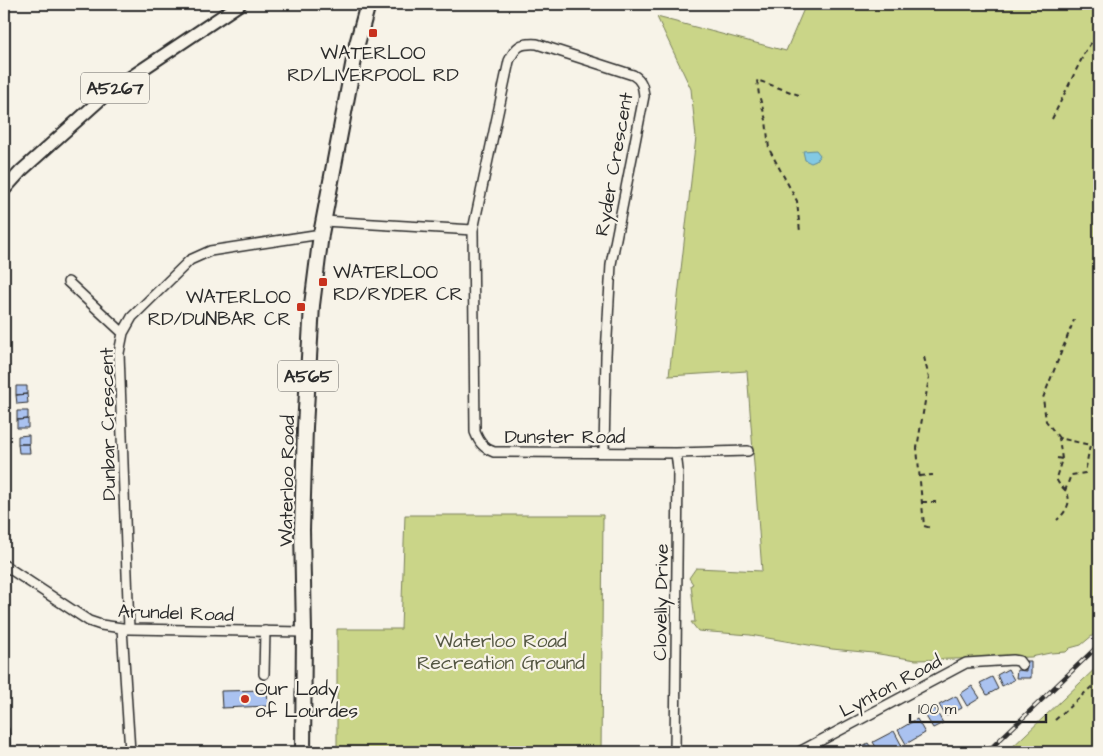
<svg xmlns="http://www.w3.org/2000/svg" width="1103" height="756" viewBox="0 0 1103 756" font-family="'Architects Daughter',sans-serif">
<rect width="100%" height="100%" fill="#f7f3e8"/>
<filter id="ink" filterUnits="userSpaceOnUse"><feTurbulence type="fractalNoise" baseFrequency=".02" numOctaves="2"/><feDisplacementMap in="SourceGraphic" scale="10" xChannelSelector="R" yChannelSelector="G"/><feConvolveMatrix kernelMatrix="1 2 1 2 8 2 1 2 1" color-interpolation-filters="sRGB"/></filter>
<g filter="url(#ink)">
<!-- green -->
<path fill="#cad588" stroke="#7a805a" d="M 806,4 L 1099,4 L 1099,630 L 1081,645 L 1070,648 L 1066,652 L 1050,653 L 1031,657 L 916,660 L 873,653 L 832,649 L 750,635 L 698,631 L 691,622 L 695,622 L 691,585 L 693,584 L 689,578 L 696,568 L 762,571 L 747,371 L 669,376 L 696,137 L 691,89 L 657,17 L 786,51 Z
M 405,515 L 603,515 L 601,752 L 337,752 L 337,629 L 401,629 Z
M 1099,665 L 1099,752 L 1007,752 Z"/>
<!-- water -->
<path fill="#83c9e4" stroke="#608a9a" d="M 816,150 L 820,155 L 816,161 L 811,163 L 805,160 L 803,151 Z"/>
<!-- building -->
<path fill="#aac2f0" stroke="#2b2b2b" d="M 16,386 L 27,386 L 27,394 L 16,395 Z
M 27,394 L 28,403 L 17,404 L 16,395 Z
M 17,411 L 28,411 L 28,419 L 17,420 Z
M 28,419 L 28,428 L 17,428 L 17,420 Z
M 29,435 L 29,444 L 18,444 L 18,436 Z
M 18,444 L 29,444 L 30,453 L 19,453 Z
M 1026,661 L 1031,661 L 1031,678 L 1016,678 L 1017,670 L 1026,671 Z
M 1008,669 L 1014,680 L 1002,686 L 997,675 Z
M 992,677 L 998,689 L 987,695 L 980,683 Z
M 972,686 L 980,698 L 967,706 L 960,694 Z
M 267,690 L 268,706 L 222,708 L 221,691 Z
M 956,696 L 962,708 L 946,716 L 939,705 Z
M 934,707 L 943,723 L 933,728 L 924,713 Z
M 917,719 L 925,733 L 906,744 L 898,730 Z
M 894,731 L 902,746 L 891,752 L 879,752 L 873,742 Z
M 868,743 L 874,752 L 852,752 Z"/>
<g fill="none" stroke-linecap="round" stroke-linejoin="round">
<defs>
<path id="minor" d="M 324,221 L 473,230
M 68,282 L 123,333
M 604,451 L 606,355 L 611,264 L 644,96 C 643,87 642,80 633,75 L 537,44 C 520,43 516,46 509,61 L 473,230 L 475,432 C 479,442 483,448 494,452 L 676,453 L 748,451
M 4,565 L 89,621 L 101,625 L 129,629 L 304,632
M 122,628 L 130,752
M 129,629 L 119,353 L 123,333 L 132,317 L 190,260 L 210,251 L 321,234
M 264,674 L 265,631
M 4,731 L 5,752
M 675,752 L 678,470 L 676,453
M 799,752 L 966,663 L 1013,660 L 1019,661 L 1022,665"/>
<path id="major" d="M 4,190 L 21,171 L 110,91 L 240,4"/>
<path id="highway" d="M 303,752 L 304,632 L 302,530 L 305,427 L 312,305 L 321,234 L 357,44 L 368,4"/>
</defs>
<!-- minor casing -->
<use href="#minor" stroke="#2b2b2b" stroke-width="12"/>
<!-- major casing -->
<use href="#major" stroke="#2b2b2b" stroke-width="15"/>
<!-- highway casing -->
<use href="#highway" stroke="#2b2b2b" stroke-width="18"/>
<!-- path -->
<path stroke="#2b2b2b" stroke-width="2" stroke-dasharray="5 4" stroke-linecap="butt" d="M 799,95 L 757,80 L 759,95 L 766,120 L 769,149 L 797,201 L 800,232
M 1052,119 L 1087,48 L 1099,34
M 924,357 L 929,378 L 917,448 L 924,526 L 931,528
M 1059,438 L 1046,421 L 1043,398 L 1074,320
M 1057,458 L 1062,459 L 1056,478 C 1058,484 1062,487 1066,491 C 1073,502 1065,513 1057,520
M 1062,459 L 1059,438 L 1090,445 L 1085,473 L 1071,475 L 1065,491
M 920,476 L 933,475
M 922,502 L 938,502
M 1055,720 L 1099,680"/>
<!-- minor -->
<use href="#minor" stroke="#f7f3e8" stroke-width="9"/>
<!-- major -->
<use href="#major" stroke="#f7f3e8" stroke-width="11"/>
<!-- highway -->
<use href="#highway" stroke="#f7f3e8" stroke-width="14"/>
<defs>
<path id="rail" d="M 987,752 L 1099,645"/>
</defs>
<!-- rail casing -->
<use href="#rail" stroke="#2b2b2b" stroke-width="4.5"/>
<!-- rail -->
<use href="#rail" stroke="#f7f3e8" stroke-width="2.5" stroke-dasharray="8" stroke-linecap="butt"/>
</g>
</g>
<!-- markers -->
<g fill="#c8321e" stroke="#f7f3e8" stroke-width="2">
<rect x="368" y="28" width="10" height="10" rx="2.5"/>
<rect x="318" y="277" width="10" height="10" rx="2.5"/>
<rect x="296" y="302" width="10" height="10" rx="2.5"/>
<circle cx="245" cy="699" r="5"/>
</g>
<g text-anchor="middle" stroke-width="4.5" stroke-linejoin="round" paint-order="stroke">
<!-- shield labels -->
<g fill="#f7f3e8" stroke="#686764" stroke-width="1">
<rect x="81" y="72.5" width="68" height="31" rx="4"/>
<rect x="278" y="360.5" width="60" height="31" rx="4"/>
</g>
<g font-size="18" font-weight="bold" fill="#2b2b2b">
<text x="115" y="94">A5267</text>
<text x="308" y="382">A565</text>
</g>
<!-- poi labels -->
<g font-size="19" fill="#2b2b2b" stroke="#f7f3e8" text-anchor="start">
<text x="373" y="59" text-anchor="middle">WATERLOO<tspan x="373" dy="22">RD/LIVERPOOL RD</tspan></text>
<text x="333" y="278">WATERLOO<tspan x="333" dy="22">RD/RYDER CR</tspan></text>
<text x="291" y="303" text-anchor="end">WATERLOO<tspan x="291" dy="22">RD/DUNBAR CR</tspan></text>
<text x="255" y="695">Our Lady<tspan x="255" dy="22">of Lourdes</tspan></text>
</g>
<!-- street labels -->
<g font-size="19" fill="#2b2b2b" stroke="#f7f3e8">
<text transform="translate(613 164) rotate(-80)" y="7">Ryder Crescent</text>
<text transform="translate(107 424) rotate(-91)" y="7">Dunbar Crescent</text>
<text x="565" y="443">Dunster Road</text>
<text transform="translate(286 481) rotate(-89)" y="7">Waterloo Road</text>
<text transform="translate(660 602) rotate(-89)" y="7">Clovelly Drive</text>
<text transform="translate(176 612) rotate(2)" y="7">Arundel Road</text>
<text transform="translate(890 685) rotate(-28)" y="7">Lynton Road</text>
</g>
<!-- park labels -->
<g font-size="19" fill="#535642" stroke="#f7f3e8">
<text x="501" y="647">Waterloo Road<tspan x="501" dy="22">Recreation Ground</tspan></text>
</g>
</g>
<!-- margin -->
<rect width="1103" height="756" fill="none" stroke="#f7f3e8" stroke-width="20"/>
<rect x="10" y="10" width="1083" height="736" fill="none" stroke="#2b2b2b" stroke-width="2" filter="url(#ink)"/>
<!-- scale -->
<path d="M910 714v8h136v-8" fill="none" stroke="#2b2b2b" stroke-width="2.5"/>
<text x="918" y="714" font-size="15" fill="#2b2b2b" stroke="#f7f3e8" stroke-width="4" paint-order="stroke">100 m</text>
</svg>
